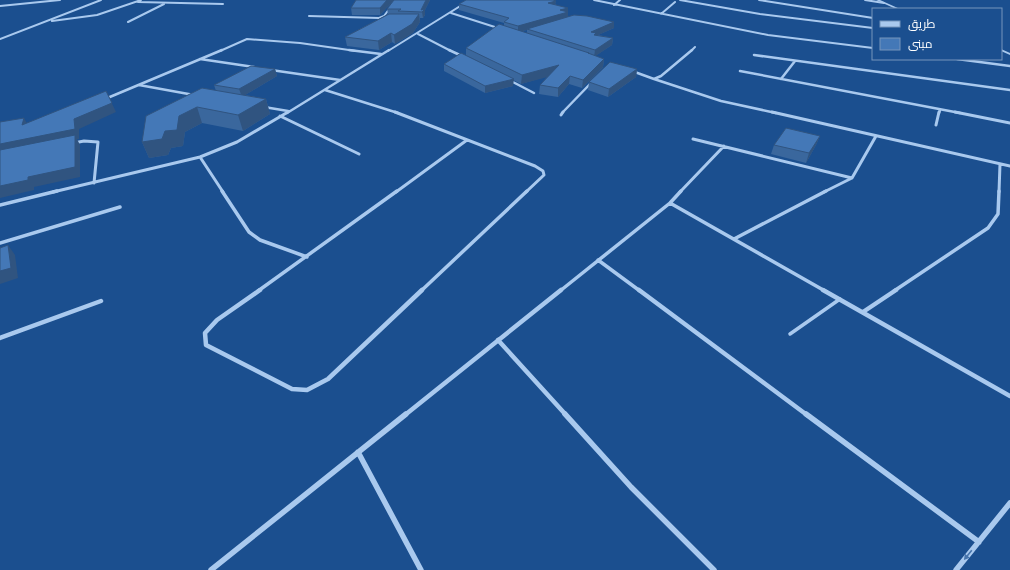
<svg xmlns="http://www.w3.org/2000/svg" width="1010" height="570" viewBox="0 0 1010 570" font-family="Ubuntu,Cairo,sans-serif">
<rect width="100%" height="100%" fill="#1b4f8f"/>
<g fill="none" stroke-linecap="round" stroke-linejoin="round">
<!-- service -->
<path stroke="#a9c9ee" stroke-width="3.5" d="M 790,334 L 840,299"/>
<!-- minor-far5 -->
<path stroke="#a9c9ee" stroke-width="2" d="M 594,0 L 768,35 L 873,48
M 680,0 L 760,14 L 873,28
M 759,0 L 873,18
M 865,0 L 884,3
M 138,2 L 223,4
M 614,5 L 620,0
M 0,6 L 60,0
M 451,13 L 498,28
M 661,14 L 675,2
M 309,16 L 379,18 L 384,16 L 396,0
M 52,21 L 97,15 L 141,0
M 128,22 L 164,4
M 418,34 L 451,51
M 0,39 L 101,0
M 220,51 L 247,39 L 300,43 L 356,51
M 388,51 L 470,0
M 691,51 L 695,47"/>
<!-- minor-far4 -->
<path stroke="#a9c9ee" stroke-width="2.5" d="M 349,50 L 381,54
M 449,50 L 462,56
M 754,55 L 1010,90
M 200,59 L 254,67
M 957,59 L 1010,66
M 271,70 L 340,80
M 632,71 L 654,79 L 661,76 L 692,50
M 740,71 L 960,113
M 654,79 L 721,101 L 776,113
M 781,79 L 795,61
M 509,80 L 534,93
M 139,85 L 194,95
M 325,90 L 398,113
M 105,99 L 222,50
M 264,107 L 288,111
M 287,113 L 389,50
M 562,113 L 591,83
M 939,113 L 940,110"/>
<!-- minor-far3 -->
<path stroke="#a9c9ee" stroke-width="3" d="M 395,112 L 535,166 L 543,171 L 544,175 L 526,192
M 772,112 L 1010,166
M 955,112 L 1010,123
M 561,115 L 563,112
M 280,116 L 359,154
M 936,125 L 939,112
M 693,139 L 852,178
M 74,143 L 84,141 L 98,142 L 94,183
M 200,157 L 223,192
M 53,192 L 200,157 L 237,142 L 288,112
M 396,192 L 467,140
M 680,192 L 724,146
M 824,192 L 852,178 L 876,136
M 999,192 L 1000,164"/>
<!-- minor-far2 -->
<path stroke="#a9c9ee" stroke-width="3.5" d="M 222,191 L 249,232 L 260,240 L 307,257
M 670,203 L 825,291
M 0,205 L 57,191
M 734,239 L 826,191
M 0,243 L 120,207
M 598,260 L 640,291
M 258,291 L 397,191
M 421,291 L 527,191
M 560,291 L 670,203 L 681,191
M 894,291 L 988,228 L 998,214 L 999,191"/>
<!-- minor-far1 -->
<path stroke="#a9c9ee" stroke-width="4.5" d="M 260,290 L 217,320 L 205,333 L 206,345 L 292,389 L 307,390 L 328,379 L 422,290
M 639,290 L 807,415
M 823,290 L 1010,396
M 863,312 L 896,290
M 0,338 L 101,301
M 498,340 L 566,415
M 405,415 L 561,290"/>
<!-- minor -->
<path stroke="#a9c9ee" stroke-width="5.5" d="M 565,414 L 631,487 L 714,570
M 806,414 L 979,542
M 358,452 L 421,570
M 211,570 L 406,414
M 956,570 L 1010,503"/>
<!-- tertiary -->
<path fill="#a9c9ee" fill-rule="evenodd" d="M 876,0 L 880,0 L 900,9 L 896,9 Z
M 1001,49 L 1010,53 L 1010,55 L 1001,51 Z"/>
</g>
<!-- wall -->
<path fill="#3a679d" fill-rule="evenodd" d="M 394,0 L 380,15 L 352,15 L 351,8 Z
M 394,0 L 430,0 L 425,10 L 425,15 L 423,18 L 420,18 L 420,22 L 413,33 L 395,44 L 392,42 L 379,50 L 347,46 L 345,37 L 388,14 L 387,9 Z
M 556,1 L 555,4 L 568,12 L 568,17 L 614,28 L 598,35 L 613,38 L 612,45 L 595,56 L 604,59 L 603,67 L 582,88 L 569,84 L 558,97 L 539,94 L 540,85 L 548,76 L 521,84 L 513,80 L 513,86 L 485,93 L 444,71 L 444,64 L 466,55 L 466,48 L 504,26 L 504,23 L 459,10 L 459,4 ZM 527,30 L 527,33 L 522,31 Z
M 275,69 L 277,76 L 245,95 L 266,99 L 270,114 L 243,131 L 202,123 L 185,132 L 183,146 L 171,148 L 168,155 L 149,158 L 142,142 L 216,91 L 214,85 Z
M 637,69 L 636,77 L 608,97 L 588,90 L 589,82 Z
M 820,136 L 816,145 L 806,163 L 771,154 L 774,145 Z"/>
<!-- shaded-wall -->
<path fill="#305480" d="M 387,0 L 394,0 L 380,15 L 380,8 Z
M 426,0 L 430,0 L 425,10 L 425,15 L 423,18 L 422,12 L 421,10 Z
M 556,1 L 555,6 L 548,3 Z
M 568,8 L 568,18 L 527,29 L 527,30 L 518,32 L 518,26 L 560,10 Z
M 419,14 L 420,22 L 413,33 L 395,44 L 394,35 Z
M 614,22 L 614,28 L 596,36 L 591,32 Z
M 391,33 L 392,42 L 379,50 L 378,41 Z
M 613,38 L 612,45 L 594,57 L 595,50 Z
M 604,59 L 603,67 L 582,88 L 583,80 Z
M 559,65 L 559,74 L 521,84 L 522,75 Z
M 275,69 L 277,76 L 242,97 L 239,89 Z
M 637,69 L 636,77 L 608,97 L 609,89 Z
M 570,76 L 569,84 L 558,97 L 558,88 Z
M 514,79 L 513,86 L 485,93 L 485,86 Z
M 106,91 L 116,112 L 79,129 L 79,139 L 77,139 L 80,145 L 80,177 L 34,187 L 34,190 L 0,198 L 0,144 L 74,119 Z
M 266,99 L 270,114 L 243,131 L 238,115 Z
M 197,107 L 202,123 L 185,132 L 183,146 L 171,148 L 168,155 L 149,158 L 142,142 L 165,131 L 179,116 Z
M 24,118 L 29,127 L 22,125 Z
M 820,136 L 816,145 L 806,163 L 809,153 Z
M 8,245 L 15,255 L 18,278 L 0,284 L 0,271 Z"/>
<!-- building -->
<path fill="#4478b7" stroke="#305480" d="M 356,0 L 387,0 L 380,8 L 351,8 Z
M 394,0 L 426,0 L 421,10 L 425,9 L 422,12 L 398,11 L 401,9 L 387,9 Z
M 466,0 L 553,0 L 556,1 L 548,3 L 568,8 L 560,10 L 568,12 L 518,26 L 504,22 L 509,18 L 459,4 Z
M 389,14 L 419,14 L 412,24 L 394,35 L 391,33 L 378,41 L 345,37 Z
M 574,15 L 587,16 L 614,22 L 591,32 L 596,33 L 594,35 L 613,38 L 595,50 L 527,29 Z
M 499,24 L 589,53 L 588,53 L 604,59 L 583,80 L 570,76 L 558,88 L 540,85 L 559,65 L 522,75 L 466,48 Z
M 461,53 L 514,79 L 485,86 L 444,64 Z
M 610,62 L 637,69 L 609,89 L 589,82 Z
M 251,66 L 275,69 L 239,89 L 214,85 Z
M 202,88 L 266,99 L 238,115 L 197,107 L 179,116 L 177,130 L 165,131 L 162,139 L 142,142 L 146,116 Z
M 106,91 L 112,103 L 74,119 L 75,129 L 0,144 L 0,122 L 24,118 L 22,125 Z
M 786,128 L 820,136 L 809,153 L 774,145 Z
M 75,135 L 75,167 L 28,177 L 28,180 L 0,186 L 0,150 Z
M 8,245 L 11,268 L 0,271 L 0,248 Z"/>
<!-- one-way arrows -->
<defs><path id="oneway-solid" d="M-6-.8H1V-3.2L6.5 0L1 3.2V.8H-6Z"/></defs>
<use fill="#4674ac" href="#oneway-solid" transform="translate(968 555) rotate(129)"/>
<!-- legend -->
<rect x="872" y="8" width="130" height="52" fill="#1b4f8f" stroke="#7695bc"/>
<rect x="880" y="21" width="20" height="6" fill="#a9c9ee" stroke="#7695bc"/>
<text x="908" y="28" font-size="12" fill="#ffffff">طريق</text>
<rect x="880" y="38" width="20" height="12" fill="#4478b7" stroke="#7695bc"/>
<text x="908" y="48" font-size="12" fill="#ffffff">مبنى</text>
</svg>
